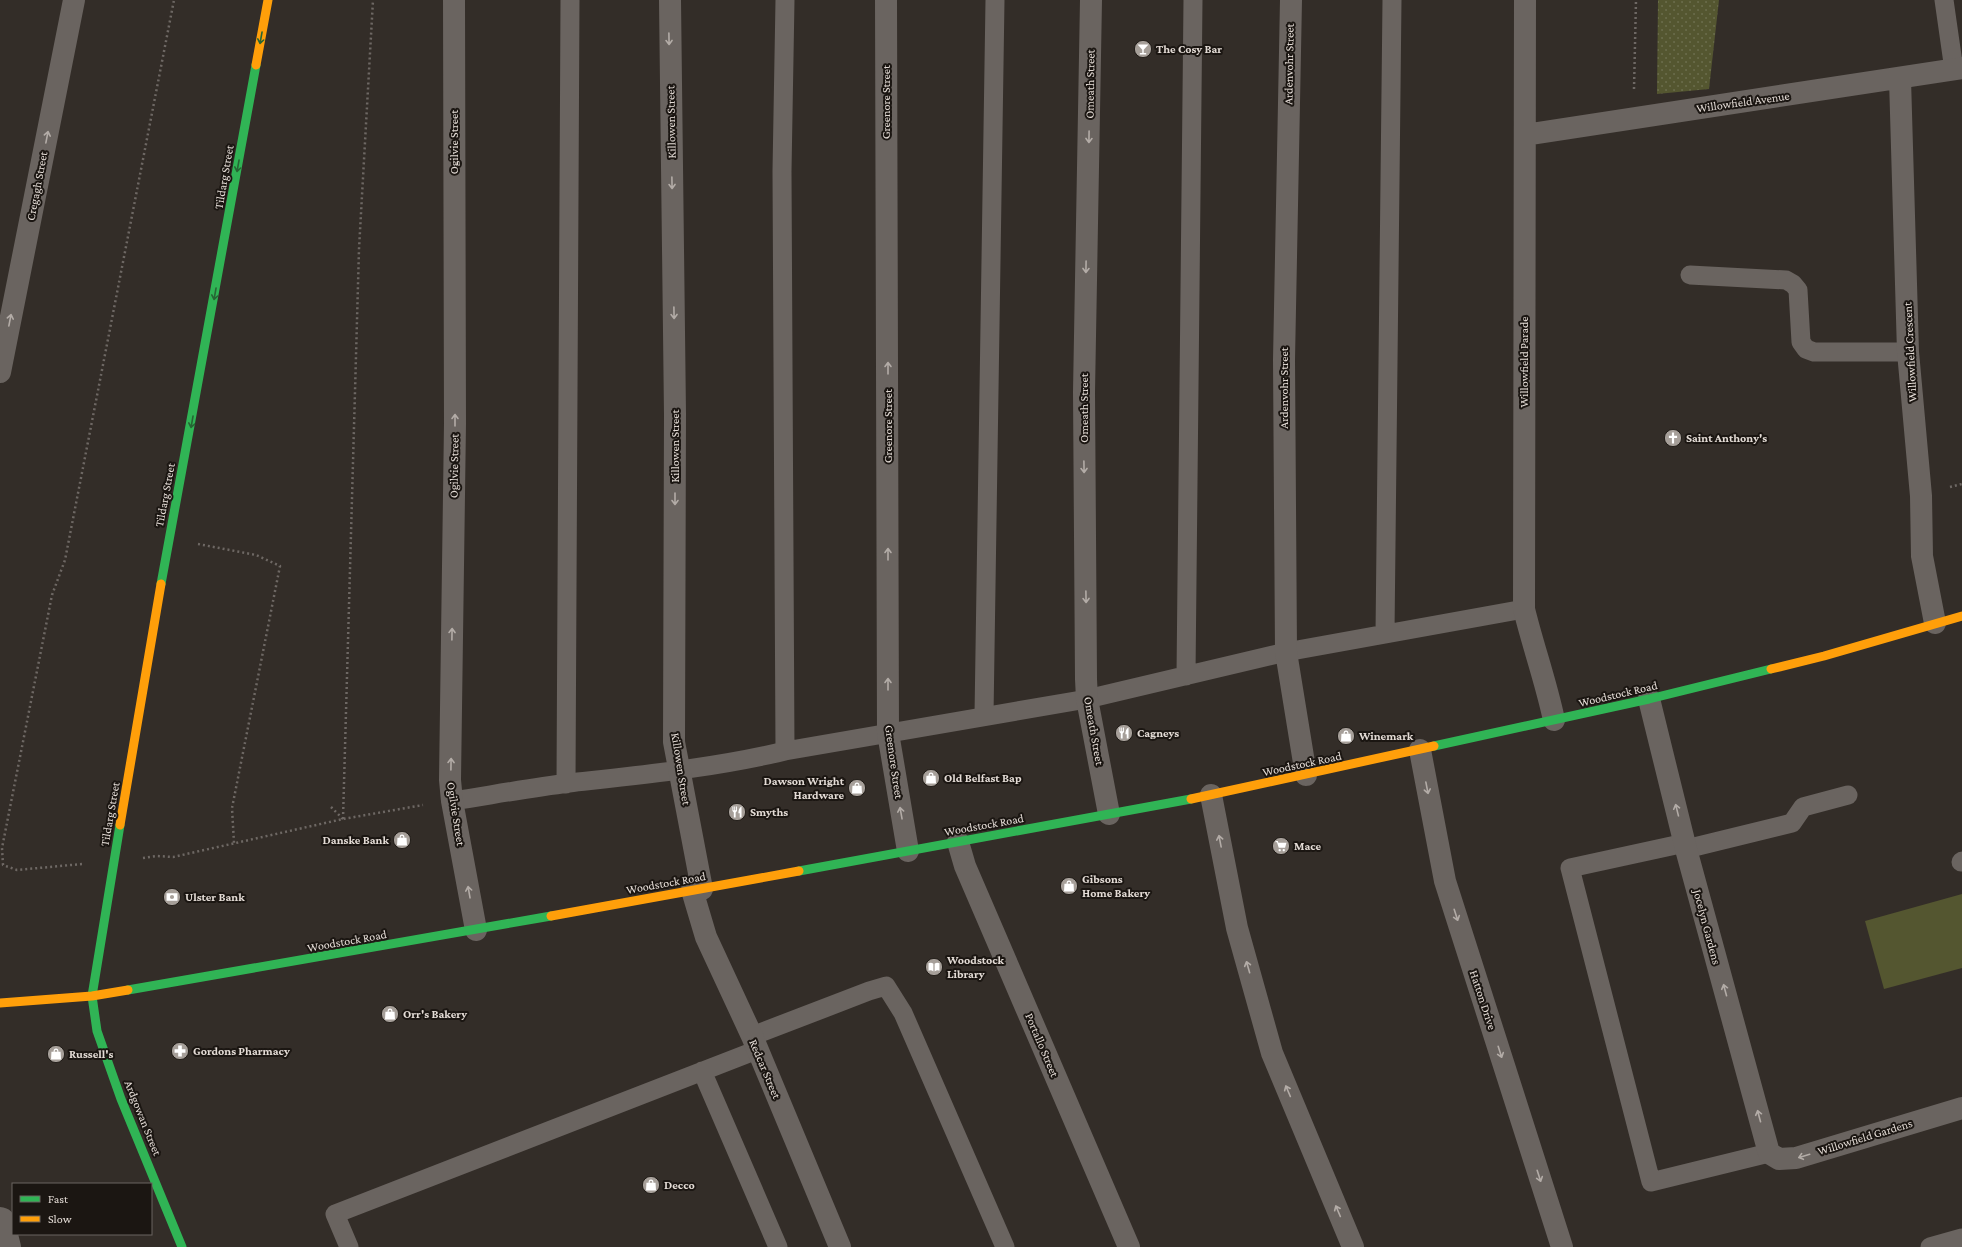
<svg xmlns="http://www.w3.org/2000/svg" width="1962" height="1247" viewBox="0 0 1962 1247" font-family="'Crimson Pro',serif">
<defs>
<pattern id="grass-dots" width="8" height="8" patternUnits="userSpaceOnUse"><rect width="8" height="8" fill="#545630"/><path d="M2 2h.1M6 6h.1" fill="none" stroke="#6c6e4d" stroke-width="1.8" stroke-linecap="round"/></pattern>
</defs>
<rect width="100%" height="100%" fill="#332d28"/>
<!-- grass -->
<path fill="url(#grass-dots)" d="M 1658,0 L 1719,0 L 1709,89 L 1657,94 Z"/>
<!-- park -->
<path fill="#545630" d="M 1962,894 L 1962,968 L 1884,989 L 1865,921 Z"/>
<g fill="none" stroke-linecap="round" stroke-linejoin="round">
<!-- path -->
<path stroke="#6e6864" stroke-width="2.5" stroke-dasharray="2 3" stroke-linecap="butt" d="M 1634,89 L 1636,0
M 1950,487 L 1962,484
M 198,544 L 256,555 L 280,566 L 232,808 L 234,843
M 331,807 L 343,819
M 343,819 L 359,249 L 373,0
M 143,858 L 157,856 L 173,857 L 343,819 L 423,805
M 82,864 L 17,870 L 3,865 L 2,848 L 52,595 L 65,560 L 174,0"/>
<!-- lane -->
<path stroke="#6a6460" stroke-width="19" d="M 1944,0 L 1954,70
M 1690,275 L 1786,280 L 1793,284 L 1798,290 L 1801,342 L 1806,349 L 1814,352 L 1908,352
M 1385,634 L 1392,0
M 1186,676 L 1193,0
M 984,716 L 995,0
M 785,751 L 782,171 L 785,0
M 566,784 L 570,0
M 452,801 C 491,795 530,788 569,783 C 641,775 714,768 785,751 L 1087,699 L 1286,652 L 1524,609
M 1685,843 L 1570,868 L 1651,1182 L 1769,1153
M 1686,849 L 1792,823 L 1803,807 L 1848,795
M 1961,862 L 1962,861
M 752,1036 L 869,991 L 886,986 L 903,1013 L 1005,1247
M 702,1071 L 778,1247
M 349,1247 L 335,1214 L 757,1050
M 1930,1247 L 1962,1238"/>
<!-- street -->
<path stroke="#6a6460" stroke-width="22" d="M 454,0 L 455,423 L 450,780 L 452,801 L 476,930
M 670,0 L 675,414 L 674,742 L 702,889
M 886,0 L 888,733 L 908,851
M 1091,0 L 1084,392 L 1086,679 L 1087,699 L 1109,814
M 1291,0 L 1284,360 L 1286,652 L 1306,775
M 1525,0 L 1524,609 C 1533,646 1546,682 1554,720
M 1900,79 L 1908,352 L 1921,496 L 1922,556 L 1935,623
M 1525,135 L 1962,68
M 0,372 L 74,0
M 1649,699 L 1686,849 L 1769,1153 L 1779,1159 L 1796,1158 L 1962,1108
M 1420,750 L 1445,881 L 1562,1247
M 1211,795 L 1237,928 L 1272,1053 L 1353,1247
M 958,842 L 965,866 L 1129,1247
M 692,890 L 706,937 L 752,1036 L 840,1247
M 0,1218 L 3,1219 L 10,1247"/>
<!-- fast -->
<path stroke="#30b455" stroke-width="9" d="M 161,584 L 256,65
M 1434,746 L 1649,699 L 1771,669
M 120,825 L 92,996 L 97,1031 L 121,1099 L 182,1247
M 799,871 L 1191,799
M 128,990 L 551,916"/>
<!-- slow -->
<path stroke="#ff9f0a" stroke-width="9" d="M 256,65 L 268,0
M 1771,669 L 1824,656 L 1962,616
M 1191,799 L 1434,746
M 120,825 L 161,584
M 551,916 L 799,871
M 0,1003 L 92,996 L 128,990"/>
</g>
<!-- one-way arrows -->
<defs><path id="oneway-shaft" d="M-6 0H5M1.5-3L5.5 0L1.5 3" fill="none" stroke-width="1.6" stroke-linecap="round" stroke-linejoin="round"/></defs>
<g stroke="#266534">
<use href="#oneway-shaft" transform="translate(261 38) rotate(100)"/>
<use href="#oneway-shaft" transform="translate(238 166) rotate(100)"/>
<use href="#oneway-shaft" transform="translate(215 294) rotate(100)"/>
<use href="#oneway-shaft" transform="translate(192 422) rotate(100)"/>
</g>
<g stroke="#b3aca7">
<use href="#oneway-shaft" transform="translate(669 39) rotate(89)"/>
<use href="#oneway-shaft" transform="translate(47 137) rotate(-79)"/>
<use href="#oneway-shaft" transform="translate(1089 137) rotate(91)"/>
<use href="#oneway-shaft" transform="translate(672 183) rotate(89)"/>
<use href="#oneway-shaft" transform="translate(1086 267) rotate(91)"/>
<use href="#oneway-shaft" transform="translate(674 313) rotate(89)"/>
<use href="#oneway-shaft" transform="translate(10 320) rotate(-79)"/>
<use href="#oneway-shaft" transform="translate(888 368) rotate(-90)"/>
<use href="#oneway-shaft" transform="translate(455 420) rotate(-90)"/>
<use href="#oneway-shaft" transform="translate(1084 467) rotate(89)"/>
<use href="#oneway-shaft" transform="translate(675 499) rotate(90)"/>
<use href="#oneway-shaft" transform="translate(888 554) rotate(-90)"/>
<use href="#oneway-shaft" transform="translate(1086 597) rotate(89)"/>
<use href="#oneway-shaft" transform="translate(452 634) rotate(-89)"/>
<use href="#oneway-shaft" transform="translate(888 684) rotate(-90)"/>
<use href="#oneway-shaft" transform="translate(451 764) rotate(-89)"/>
<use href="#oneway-shaft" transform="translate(1427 788) rotate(79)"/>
<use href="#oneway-shaft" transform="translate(1677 810) rotate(-104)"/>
<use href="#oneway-shaft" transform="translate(901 813) rotate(-100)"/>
<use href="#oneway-shaft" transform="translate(1220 841) rotate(-101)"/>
<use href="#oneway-shaft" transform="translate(469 892) rotate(-100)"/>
<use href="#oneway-shaft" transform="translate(1456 915) rotate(72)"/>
<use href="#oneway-shaft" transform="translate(1248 967) rotate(-106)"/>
<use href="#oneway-shaft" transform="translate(1725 990) rotate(-105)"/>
<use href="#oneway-shaft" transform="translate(1500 1052) rotate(72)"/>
<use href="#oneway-shaft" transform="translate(1288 1091) rotate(-113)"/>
<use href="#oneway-shaft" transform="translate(1759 1116) rotate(-105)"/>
<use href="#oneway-shaft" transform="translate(1804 1156) rotate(163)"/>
<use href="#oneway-shaft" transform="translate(1539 1176) rotate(72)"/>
<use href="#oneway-shaft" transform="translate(1338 1211) rotate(-113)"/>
</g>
<!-- icons -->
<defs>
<symbol id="bar-disc" viewBox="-11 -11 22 22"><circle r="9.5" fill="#a69f99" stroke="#1b1612"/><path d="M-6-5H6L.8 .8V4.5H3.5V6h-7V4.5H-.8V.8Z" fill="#fff"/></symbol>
<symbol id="church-disc" viewBox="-11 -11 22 22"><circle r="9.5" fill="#a69f99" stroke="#1b1612"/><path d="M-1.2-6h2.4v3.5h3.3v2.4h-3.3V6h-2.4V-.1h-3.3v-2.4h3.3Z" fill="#fff"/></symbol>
<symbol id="restaurant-disc" viewBox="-11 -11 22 22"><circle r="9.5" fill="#a69f99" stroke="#1b1612"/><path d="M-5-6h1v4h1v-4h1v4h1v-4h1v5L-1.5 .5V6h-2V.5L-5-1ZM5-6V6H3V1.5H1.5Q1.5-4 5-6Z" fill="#fff"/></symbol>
<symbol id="shop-disc" viewBox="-11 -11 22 22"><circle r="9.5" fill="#a69f99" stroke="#1b1612"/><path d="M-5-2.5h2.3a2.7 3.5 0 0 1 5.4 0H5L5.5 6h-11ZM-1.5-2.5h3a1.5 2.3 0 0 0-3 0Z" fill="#fff"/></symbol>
<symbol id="supermarket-disc" viewBox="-11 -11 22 22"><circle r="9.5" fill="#a69f99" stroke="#1b1612"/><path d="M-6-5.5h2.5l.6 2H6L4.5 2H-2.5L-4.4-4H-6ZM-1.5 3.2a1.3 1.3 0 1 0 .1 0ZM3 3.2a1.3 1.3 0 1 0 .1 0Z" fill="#fff"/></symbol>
<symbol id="bank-disc" viewBox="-11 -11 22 22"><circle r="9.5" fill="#a69f99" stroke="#1b1612"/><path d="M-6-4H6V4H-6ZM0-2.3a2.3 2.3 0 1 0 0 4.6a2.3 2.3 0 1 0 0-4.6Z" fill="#fff"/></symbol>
<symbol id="library-disc" viewBox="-11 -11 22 22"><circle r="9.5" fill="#a69f99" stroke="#1b1612"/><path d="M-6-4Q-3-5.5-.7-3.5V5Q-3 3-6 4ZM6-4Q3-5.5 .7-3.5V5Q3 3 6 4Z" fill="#fff"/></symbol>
<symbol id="pharmacy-disc" viewBox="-11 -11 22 22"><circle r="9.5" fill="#a69f99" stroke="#1b1612"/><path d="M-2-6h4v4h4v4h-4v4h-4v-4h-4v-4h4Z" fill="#fff"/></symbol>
</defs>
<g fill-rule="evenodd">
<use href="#bar-disc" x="1133" y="39" width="20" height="20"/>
<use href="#church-disc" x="1663" y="428" width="20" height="20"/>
<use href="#restaurant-disc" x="1114" y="723" width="20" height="20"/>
<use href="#shop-disc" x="1336" y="726" width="20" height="20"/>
<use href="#shop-disc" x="921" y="768" width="20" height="20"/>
<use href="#shop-disc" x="847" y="778" width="20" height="20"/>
<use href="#restaurant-disc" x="727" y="802" width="20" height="20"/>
<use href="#shop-disc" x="392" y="830" width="20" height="20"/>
<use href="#supermarket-disc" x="1271" y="836" width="20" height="20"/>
<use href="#shop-disc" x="1059" y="876" width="20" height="20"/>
<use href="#bank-disc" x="162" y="887" width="20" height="20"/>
<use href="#library-disc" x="924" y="957" width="20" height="20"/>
<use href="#shop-disc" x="380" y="1004" width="20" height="20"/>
<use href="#pharmacy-disc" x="170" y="1041" width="20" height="20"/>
<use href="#shop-disc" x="46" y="1044" width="20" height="20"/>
<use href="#shop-disc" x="641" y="1175" width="20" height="20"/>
</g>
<g text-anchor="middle" stroke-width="4" stroke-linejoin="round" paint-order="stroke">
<!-- poi labels -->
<g font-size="12" font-weight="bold" fill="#e4dcd6" stroke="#1b1612" text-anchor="start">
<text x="1156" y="53">The Cosy Bar</text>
<text x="1686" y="442">Saint Anthony's</text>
<text x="1137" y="737">Cagneys</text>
<text x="1359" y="740">Winemark</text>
<text x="944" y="782">Old Belfast Bap</text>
<text x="844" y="785" text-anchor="end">Dawson Wright<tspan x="844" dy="14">Hardware</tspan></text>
<text x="750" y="816">Smyths</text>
<text x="389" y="844" text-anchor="end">Danske Bank</text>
<text x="1294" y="850">Mace</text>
<text x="1082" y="883">Gibsons<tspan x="1082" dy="14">Home Bakery</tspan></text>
<text x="185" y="901">Ulster Bank</text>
<text x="947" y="964">Woodstock<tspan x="947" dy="14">Library</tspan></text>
<text x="403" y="1018">Orr's Bakery</text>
<text x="193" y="1055">Gordons Pharmacy</text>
<text x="69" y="1058">Russell's</text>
<text x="664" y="1189">Decco</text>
</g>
<!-- street labels -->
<g font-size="12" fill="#e4dcd6" stroke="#1b1612">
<text transform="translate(1289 64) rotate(-89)" y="4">Ardenvohr Street</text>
<text transform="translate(1090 84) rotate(-89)" y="4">Omeath Street</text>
<text transform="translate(886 102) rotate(-90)" y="4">Greenore Street</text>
<text transform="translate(1743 102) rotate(-8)" y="4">Willowfield Avenue</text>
<text transform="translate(671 122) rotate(-91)" y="4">Killowen Street</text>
<text transform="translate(454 142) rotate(-90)" y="4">Ogilvie Street</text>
<text transform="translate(224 177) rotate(-80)" y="4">Tildarg Street</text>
<text transform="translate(37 186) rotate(-79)" y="4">Cregagh Street</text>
<text transform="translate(1910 352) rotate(-93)" y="4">Willowfield Crescent</text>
<text transform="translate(1524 362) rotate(-90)" y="4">Willowfield Parade</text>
<text transform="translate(1284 388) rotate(-90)" y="4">Ardenvohr Street</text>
<text transform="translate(1084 408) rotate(-90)" y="4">Omeath Street</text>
<text transform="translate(888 426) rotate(-90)" y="4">Greenore Street</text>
<text transform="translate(675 446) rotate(-90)" y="4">Killowen Street</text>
<text transform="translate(454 466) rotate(-89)" y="4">Ogilvie Street</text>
<text transform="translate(165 495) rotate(-79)" y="4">Tildarg Street</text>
<text transform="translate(1618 694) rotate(-13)" y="4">Woodstock Road</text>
<text transform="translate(1094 731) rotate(80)" y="4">Omeath Street</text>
<text transform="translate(894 762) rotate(82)" y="4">Greenore Street</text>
<text transform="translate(1302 764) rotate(-12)" y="4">Woodstock Road</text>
<text transform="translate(681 769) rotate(81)" y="4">Killowen Street</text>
<text transform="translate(110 814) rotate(-80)" y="4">Tildarg Street</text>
<text transform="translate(456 814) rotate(81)" y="4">Ogilvie Street</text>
<text transform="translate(984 825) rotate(-10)" y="4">Woodstock Road</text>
<text transform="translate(666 883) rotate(-10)" y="4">Woodstock Road</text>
<text transform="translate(1707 927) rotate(75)" y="4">Jocelyn Gardens</text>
<text transform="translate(347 941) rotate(-10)" y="4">Woodstock Road</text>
<text transform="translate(1483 1000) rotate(72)" y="4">Hatton Drive</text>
<text transform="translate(1042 1045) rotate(67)" y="4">Portallo Street</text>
<text transform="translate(765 1069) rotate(67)" y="4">Redcar Street</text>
<text transform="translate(143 1118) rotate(68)" y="4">Ardgowan Street</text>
<text transform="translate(1865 1137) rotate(-17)" y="4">Willowfield Gardens</text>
</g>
</g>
<!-- legend -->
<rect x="12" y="1183" width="140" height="52" fill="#1b1612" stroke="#6b6560"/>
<rect x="20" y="1196" width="20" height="6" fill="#30b455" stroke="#6b6560"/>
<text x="48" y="1203" font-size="12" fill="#e4dcd6">Fast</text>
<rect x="20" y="1216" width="20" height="6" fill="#ff9f0a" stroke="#6b6560"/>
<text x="48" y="1223" font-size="12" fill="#e4dcd6">Slow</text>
</svg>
